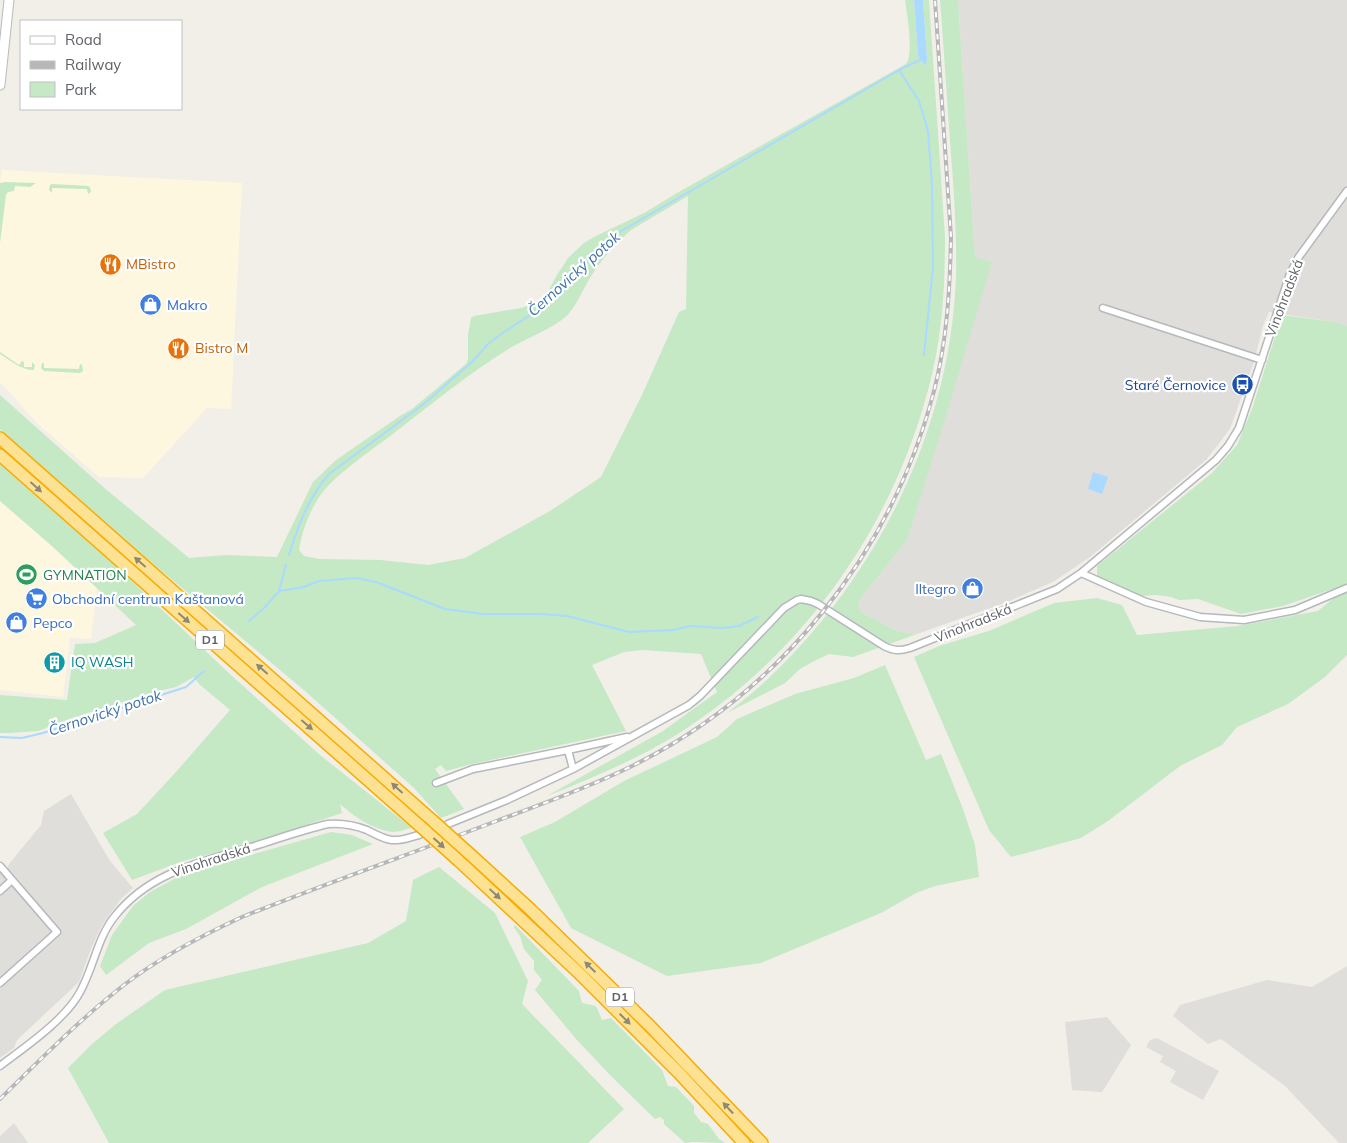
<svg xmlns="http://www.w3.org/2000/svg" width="1347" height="1143" viewBox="0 0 1347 1143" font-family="Mulish,sans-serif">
<rect width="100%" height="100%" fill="#f1efe8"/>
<!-- commercial -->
<path fill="#fef7e0" d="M 2,170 L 242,183 L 231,409 L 207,408 L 143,478 L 99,477 L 38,424 L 0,382 L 0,183 Z
M 0,501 L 53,547 L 97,588 L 91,639 L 70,638 L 63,697 L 0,690 Z"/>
<!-- industrial -->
<path fill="#e0deda" d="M 958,0 L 1347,0 L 1347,326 L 1335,322 L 1269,312 L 1263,326 L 1254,362 L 1230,429 L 1206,460 L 1090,557 L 1053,582 L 1007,602 L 917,634 L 897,631 L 861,612 L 858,602 L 907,540 L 991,262 L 975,257 Z
M 71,794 L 110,861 L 133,888 L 120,900 L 101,927 L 90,951 L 79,982 L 17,1040 L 14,1048 L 0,1058 L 0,871 L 5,876 L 9,864 L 41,825 L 44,811 Z
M 1347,966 L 1347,1143 L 1339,1143 L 1285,1086 L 1221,1039 L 1208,1044 L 1173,1016 L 1180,1005 L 1267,980 L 1312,987 Z
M 1107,1017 L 1131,1045 L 1109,1081 L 1102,1092 L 1072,1090 L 1065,1022 Z
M 1157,1038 L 1219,1071 L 1203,1100 L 1170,1082 L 1176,1071 L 1160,1062 L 1163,1056 L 1146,1047 L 1150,1040 Z
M 14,1123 L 28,1143 L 0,1143 L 0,1136 Z"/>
<!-- green -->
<path fill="#c5e8c5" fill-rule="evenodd" d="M 905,0 L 914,0 L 918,55 L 920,60 L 925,66 L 927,58 L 923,0 L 929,0 L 945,237 C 945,289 942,340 928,390 C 890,533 799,659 673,737 C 633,761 590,779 547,796 L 663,731 L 717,692 L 701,654 L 643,650 L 624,652 L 592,665 L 626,731 L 472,764 L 446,771 L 441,765 L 435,769 L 464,809 L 441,818 L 414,788 L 305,691 L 145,557 L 0,429 L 0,395 L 102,486 L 189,558 L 226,555 L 277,557 L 313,482 L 336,460 L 400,416 L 412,409 L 466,364 L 468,360 L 468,335 L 471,318 L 474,316 L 521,308 L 541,301 L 545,297 L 557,275 L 568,258 L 584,243 L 594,237 L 646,212 L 677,193 L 906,64 C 914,55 907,14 905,0 ZM 688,196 L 686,309 L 679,312 L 642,395 L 601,477 L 550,511 L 465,558 L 428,565 L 380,560 L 320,559 L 304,556 L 299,550 C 302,531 309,513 319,497 C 335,474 371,451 394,433 C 432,404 469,373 510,348 C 527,338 547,331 563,319 C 576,309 581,292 590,278 C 600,261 616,243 631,230 ZM 595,254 L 562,295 L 542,307 L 555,291 L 586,258 Z
M 940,0 L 958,0 L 975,257 L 992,262 L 942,429 L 907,540 L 858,602 L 861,612 L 897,631 L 917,634 L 853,657 L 829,654 L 814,661 L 800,669 L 785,683 L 727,713 C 744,700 760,687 775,672 C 881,569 951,425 956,276 C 957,235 954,194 951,154 C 947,102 944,51 940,0 Z
M 6,182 L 36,183 L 30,187 L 15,186 L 14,191 L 8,192 L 6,195 L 0,243 L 0,183 Z
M 52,184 L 88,186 L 90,187 L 91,192 L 88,194 L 87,189 L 52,188 L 52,193 L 49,190 L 50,185 Z
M 1282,315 L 1335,322 L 1347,326 L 1347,584 L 1283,606 L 1241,614 L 1198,599 L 1179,600 L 1171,597 L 1156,595 L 1141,596 L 1125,590 L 1097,576 L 1097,566 L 1212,473 L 1237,445 L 1252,409 Z
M 0,352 L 19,365 L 22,361 L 24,362 L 24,367 L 32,367 L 32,362 L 35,365 L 34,370 C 22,371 10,360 0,354 Z
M 42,363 L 44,363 L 44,368 L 79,369 L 80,364 L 82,365 L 83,371 L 80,373 L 44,371 L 41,368 Z
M 0,464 L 122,572 L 232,676 L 320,755 L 412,828 C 406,829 399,832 393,832 C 374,830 353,816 340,804 L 342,813 L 249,844 L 183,861 L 132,880 L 103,833 L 137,814 L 176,772 L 230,710 L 199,684 L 194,677 L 176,687 L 154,692 L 72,718 L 38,731 L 10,733 L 0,733 L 0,695 L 67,700 L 75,644 L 95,643 L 136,625 L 53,547 L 0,501 Z
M 1347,593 L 1347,655 L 1325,677 L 1288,704 L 1237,727 L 1222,745 L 1180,766 L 1108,821 L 1081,838 L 1011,857 L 989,830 L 914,657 L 939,646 L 989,631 L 1054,603 L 1097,598 L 1122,605 L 1137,635 L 1238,626 L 1318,611 L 1336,596 Z
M 885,665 L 926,760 L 941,754 L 963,809 L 975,845 L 979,877 L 935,886 L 916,893 L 881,913 L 761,963 L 667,976 L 571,928 L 520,837 L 555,822 L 624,781 L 717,737 L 737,719 L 795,694 L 854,678 Z
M 331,832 L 352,835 L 373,844 L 262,887 L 186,929 L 149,943 L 106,975 L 100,966 L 112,935 L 133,906 L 150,892 L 174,879 L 191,872 Z
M 439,867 L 495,913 L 528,981 L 522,1004 L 624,1109 L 588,1143 L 109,1143 L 68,1068 L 92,1044 L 116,1024 L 165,990 L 368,943 L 406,921 L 413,880 Z
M 513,926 L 516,926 L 579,991 L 582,1003 L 596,1006 L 602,1020 L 611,1018 L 662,1070 L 668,1086 L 676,1087 L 694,1106 L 694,1113 L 701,1122 L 708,1124 L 719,1139 L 725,1143 L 692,1142 L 685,1143 L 664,1124 L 664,1120 L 660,1117 L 655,1119 L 612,1077 L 577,1040 L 535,990 L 542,980 L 534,970 L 534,961 L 524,949 L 520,936 Z"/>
<!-- water -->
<path fill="#aadaff" d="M 914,0 L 923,0 L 927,58 L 926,66 L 920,60 L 918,55 Z
M 596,253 L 562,295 L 540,308 L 586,258 Z
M 1093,472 L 1108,477 L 1102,494 L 1088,489 Z"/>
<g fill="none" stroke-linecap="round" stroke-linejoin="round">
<!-- stream -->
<path stroke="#aadaff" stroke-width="2" d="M 899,70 L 919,101 L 928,131 L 932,184 L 933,267 L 924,355
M 594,255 L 618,233 L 899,70 L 920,60
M 289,555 C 298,526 308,498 329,474 L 425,403 L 473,361 L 488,344 L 504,332 L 541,308
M 279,591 L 304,587 L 319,581 L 356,578 L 376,582 L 445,609 L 483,614 L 542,614 L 567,616 L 629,632 L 673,630 L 690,626 L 722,628 L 739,626 L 758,617
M 249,621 L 265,607 L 279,591 L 286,565
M 0,737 L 22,738 L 43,733 L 186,687 L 204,671"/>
<defs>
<path id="minor" d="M 1103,308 L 1262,360
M 1081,573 L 1146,602 L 1200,617 L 1244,620 L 1295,610 L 1347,588
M 568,750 L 573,769
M 436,783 L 473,769 L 568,750 L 627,737
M 448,824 L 507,800 L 573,769 L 689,705 L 700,696 L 784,608 L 797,600 L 801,599 L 811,601 L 818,604 L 884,646 C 894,651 900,651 910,648 L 1057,589 L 1081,573 L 1216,460 L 1228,446 L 1239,428 L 1290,274 L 1298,258 L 1347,191
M 0,866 L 57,932 L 0,983
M 0,891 L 12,880
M 0,1066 C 25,1047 65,1020 80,992 C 94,967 97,938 115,916 C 149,873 198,863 248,848 C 275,840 301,830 328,824 C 342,823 354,825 367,830 C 375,834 383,839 392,840 C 402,841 410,837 419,835"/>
<path id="secondary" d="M 0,85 L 9,0"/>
<path id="motorway" d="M 0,438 L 433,821
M 0,455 L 420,826
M 472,856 L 530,909 L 650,1026 L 762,1143
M 459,861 L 580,974 L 678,1072 L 744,1143"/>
</defs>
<!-- minor casing -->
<use href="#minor" stroke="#b5b8bc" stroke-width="9"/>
<!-- secondary casing -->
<use href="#secondary" stroke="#b6babf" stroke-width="11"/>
<!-- motorway casing -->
<use href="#motorway" stroke="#f9ab00" stroke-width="14"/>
<!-- minor -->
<use href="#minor" stroke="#fff" stroke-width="6"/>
<!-- secondary -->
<use href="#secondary" stroke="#fff" stroke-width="9"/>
<!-- motorway -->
<use href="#motorway" stroke="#fde293" stroke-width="11"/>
<defs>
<path id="rail" d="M 0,1099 C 40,1060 79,1020 124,985 C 160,957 201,936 242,917 C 327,883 413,853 499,820 C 542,804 587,788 628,768 C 779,695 892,553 934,391 C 947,341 950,289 951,237 L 935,0"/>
</defs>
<!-- rail casing -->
<use href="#rail" stroke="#b6b7b8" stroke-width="4"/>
<!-- rail -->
<use href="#rail" stroke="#fff" stroke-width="2" stroke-dasharray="5.5" stroke-linecap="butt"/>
<defs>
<path id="motorway-bridge" d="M 433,821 L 472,856
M 420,826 L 459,861"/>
</defs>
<!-- motorway-bridge casing -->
<use href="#motorway-bridge" stroke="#f9ab00" stroke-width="14" stroke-linecap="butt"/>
<!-- motorway-bridge -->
<use href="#motorway-bridge" stroke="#fde293" stroke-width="11"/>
</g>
<!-- one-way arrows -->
<defs><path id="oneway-solid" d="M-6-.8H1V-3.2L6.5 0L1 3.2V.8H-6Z" transform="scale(1.25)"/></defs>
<g fill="#8e8975">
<use href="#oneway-solid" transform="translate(36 487) rotate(42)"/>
<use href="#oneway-solid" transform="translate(140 562) rotate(-139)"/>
<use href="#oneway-solid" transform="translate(184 618) rotate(41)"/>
<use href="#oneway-solid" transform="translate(262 669) rotate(-139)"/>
<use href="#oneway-solid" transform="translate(307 725) rotate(41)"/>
<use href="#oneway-solid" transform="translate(397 788) rotate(-138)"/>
<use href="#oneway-solid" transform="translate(439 843) rotate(42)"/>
<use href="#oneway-solid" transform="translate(495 894) rotate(43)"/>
<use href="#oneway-solid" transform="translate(590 967) rotate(-136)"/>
<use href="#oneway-solid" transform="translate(625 1019) rotate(45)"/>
<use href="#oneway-solid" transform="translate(728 1108) rotate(-133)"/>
</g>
<!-- icons -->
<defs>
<symbol id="restaurant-disc" viewBox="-11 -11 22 22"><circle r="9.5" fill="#e8710a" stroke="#fff"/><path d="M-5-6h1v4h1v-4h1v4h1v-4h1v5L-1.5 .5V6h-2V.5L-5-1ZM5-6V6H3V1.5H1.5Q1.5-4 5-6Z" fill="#fff"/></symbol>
<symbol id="shop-disc" viewBox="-11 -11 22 22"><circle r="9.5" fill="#3f7fe0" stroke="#fff"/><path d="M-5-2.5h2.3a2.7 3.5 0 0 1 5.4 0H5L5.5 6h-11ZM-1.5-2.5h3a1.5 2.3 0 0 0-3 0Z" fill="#fff"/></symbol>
<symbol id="bus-disc" viewBox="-11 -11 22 22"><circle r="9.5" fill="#1a4fb4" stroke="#fff"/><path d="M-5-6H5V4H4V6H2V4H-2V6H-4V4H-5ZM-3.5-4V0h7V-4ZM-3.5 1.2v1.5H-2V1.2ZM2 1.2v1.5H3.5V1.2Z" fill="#fff"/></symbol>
<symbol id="stadium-disc" viewBox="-11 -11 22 22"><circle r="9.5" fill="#2e9e5b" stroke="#fff"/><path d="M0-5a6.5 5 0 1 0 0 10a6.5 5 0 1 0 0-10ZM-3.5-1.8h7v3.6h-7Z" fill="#fff"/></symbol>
<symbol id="supermarket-disc" viewBox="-11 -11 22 22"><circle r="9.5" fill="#3f7fe0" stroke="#fff"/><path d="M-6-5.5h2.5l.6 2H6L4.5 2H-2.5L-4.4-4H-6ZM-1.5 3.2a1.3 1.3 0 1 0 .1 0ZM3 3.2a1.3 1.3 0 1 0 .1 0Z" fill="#fff"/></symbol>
<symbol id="building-disc" viewBox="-11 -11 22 22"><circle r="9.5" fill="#0f9aa8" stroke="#fff"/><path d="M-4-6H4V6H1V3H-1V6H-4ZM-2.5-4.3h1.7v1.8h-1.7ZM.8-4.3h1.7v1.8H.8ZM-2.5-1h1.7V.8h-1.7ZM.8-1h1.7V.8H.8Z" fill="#fff"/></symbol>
</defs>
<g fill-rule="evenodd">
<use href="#restaurant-disc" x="98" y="252" width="25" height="25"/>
<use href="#shop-disc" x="138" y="292" width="25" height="25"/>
<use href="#restaurant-disc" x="166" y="336" width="25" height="25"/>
<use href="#bus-disc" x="1230" y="372" width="25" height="25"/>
<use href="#stadium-disc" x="14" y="562" width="25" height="25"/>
<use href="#shop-disc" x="960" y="576" width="25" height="25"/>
<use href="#supermarket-disc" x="24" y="586" width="25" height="25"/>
<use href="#shop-disc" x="4" y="610" width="25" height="25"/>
<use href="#building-disc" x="42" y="650" width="25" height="25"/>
</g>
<g text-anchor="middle" stroke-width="4.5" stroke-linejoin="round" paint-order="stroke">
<!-- shield labels -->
<g fill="#fff" stroke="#8f9295" stroke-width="1">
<rect x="196" y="630.5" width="28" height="19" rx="4"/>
<rect x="606" y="987.5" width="28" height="19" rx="4"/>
</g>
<g font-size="12" font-weight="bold" fill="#5f6368">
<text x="210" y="644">D1</text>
<text x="620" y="1001">D1</text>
</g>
<!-- food labels -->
<g font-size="14" fill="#c56008" stroke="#fff" text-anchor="start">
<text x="126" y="269">MBistro</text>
<text x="195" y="353">Bistro M</text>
</g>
<!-- street labels -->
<g font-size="14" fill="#5f6368" stroke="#fff">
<text transform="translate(1284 298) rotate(-69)" y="5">Vinohradská</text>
<text transform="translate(973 623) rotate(-22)" y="5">Vinohradská</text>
<text transform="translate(211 860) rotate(-18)" y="5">Vinohradská</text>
</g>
<!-- shop labels -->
<g font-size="14" fill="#366cbe" stroke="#fff" text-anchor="start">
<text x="167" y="310">Makro</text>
<text x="956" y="594" text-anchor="end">Iltegro</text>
<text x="52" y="604">Obchodní centrum Kaštanová</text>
<text x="33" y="628">Pepco</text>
</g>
<!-- transit labels -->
<g font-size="14" fill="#164399" stroke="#fff" text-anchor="end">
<text x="1226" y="390">Staré Černovice</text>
</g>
<!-- leisure labels -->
<g font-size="14" fill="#27864d" stroke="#fff" text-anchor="start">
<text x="43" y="580">GYMNATION</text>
</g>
<!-- culture labels -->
<g font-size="14" fill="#0d838f" stroke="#fff" text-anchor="start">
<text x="71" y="667">IQ WASH</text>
</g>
<!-- water labels -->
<g font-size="15" font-style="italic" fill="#4174aa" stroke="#fff">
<text transform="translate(574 274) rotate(-42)" y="5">Černovický potok</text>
<text transform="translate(105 713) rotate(-18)" y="5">Černovický potok</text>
</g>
</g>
<!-- legend -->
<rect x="20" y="20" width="162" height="90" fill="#ffffff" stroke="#bfc1c3"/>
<rect x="30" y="36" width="25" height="8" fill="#ffffff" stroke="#bfc1c3"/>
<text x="65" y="45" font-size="15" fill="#5f6368">Road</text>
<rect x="30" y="61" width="25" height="8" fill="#b6b7b8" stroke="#bfc1c3"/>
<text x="65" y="70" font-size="15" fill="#5f6368">Railway</text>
<rect x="30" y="82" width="25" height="15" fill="#c5e8c5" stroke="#bfc1c3"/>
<text x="65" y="95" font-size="15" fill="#5f6368">Park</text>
</svg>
